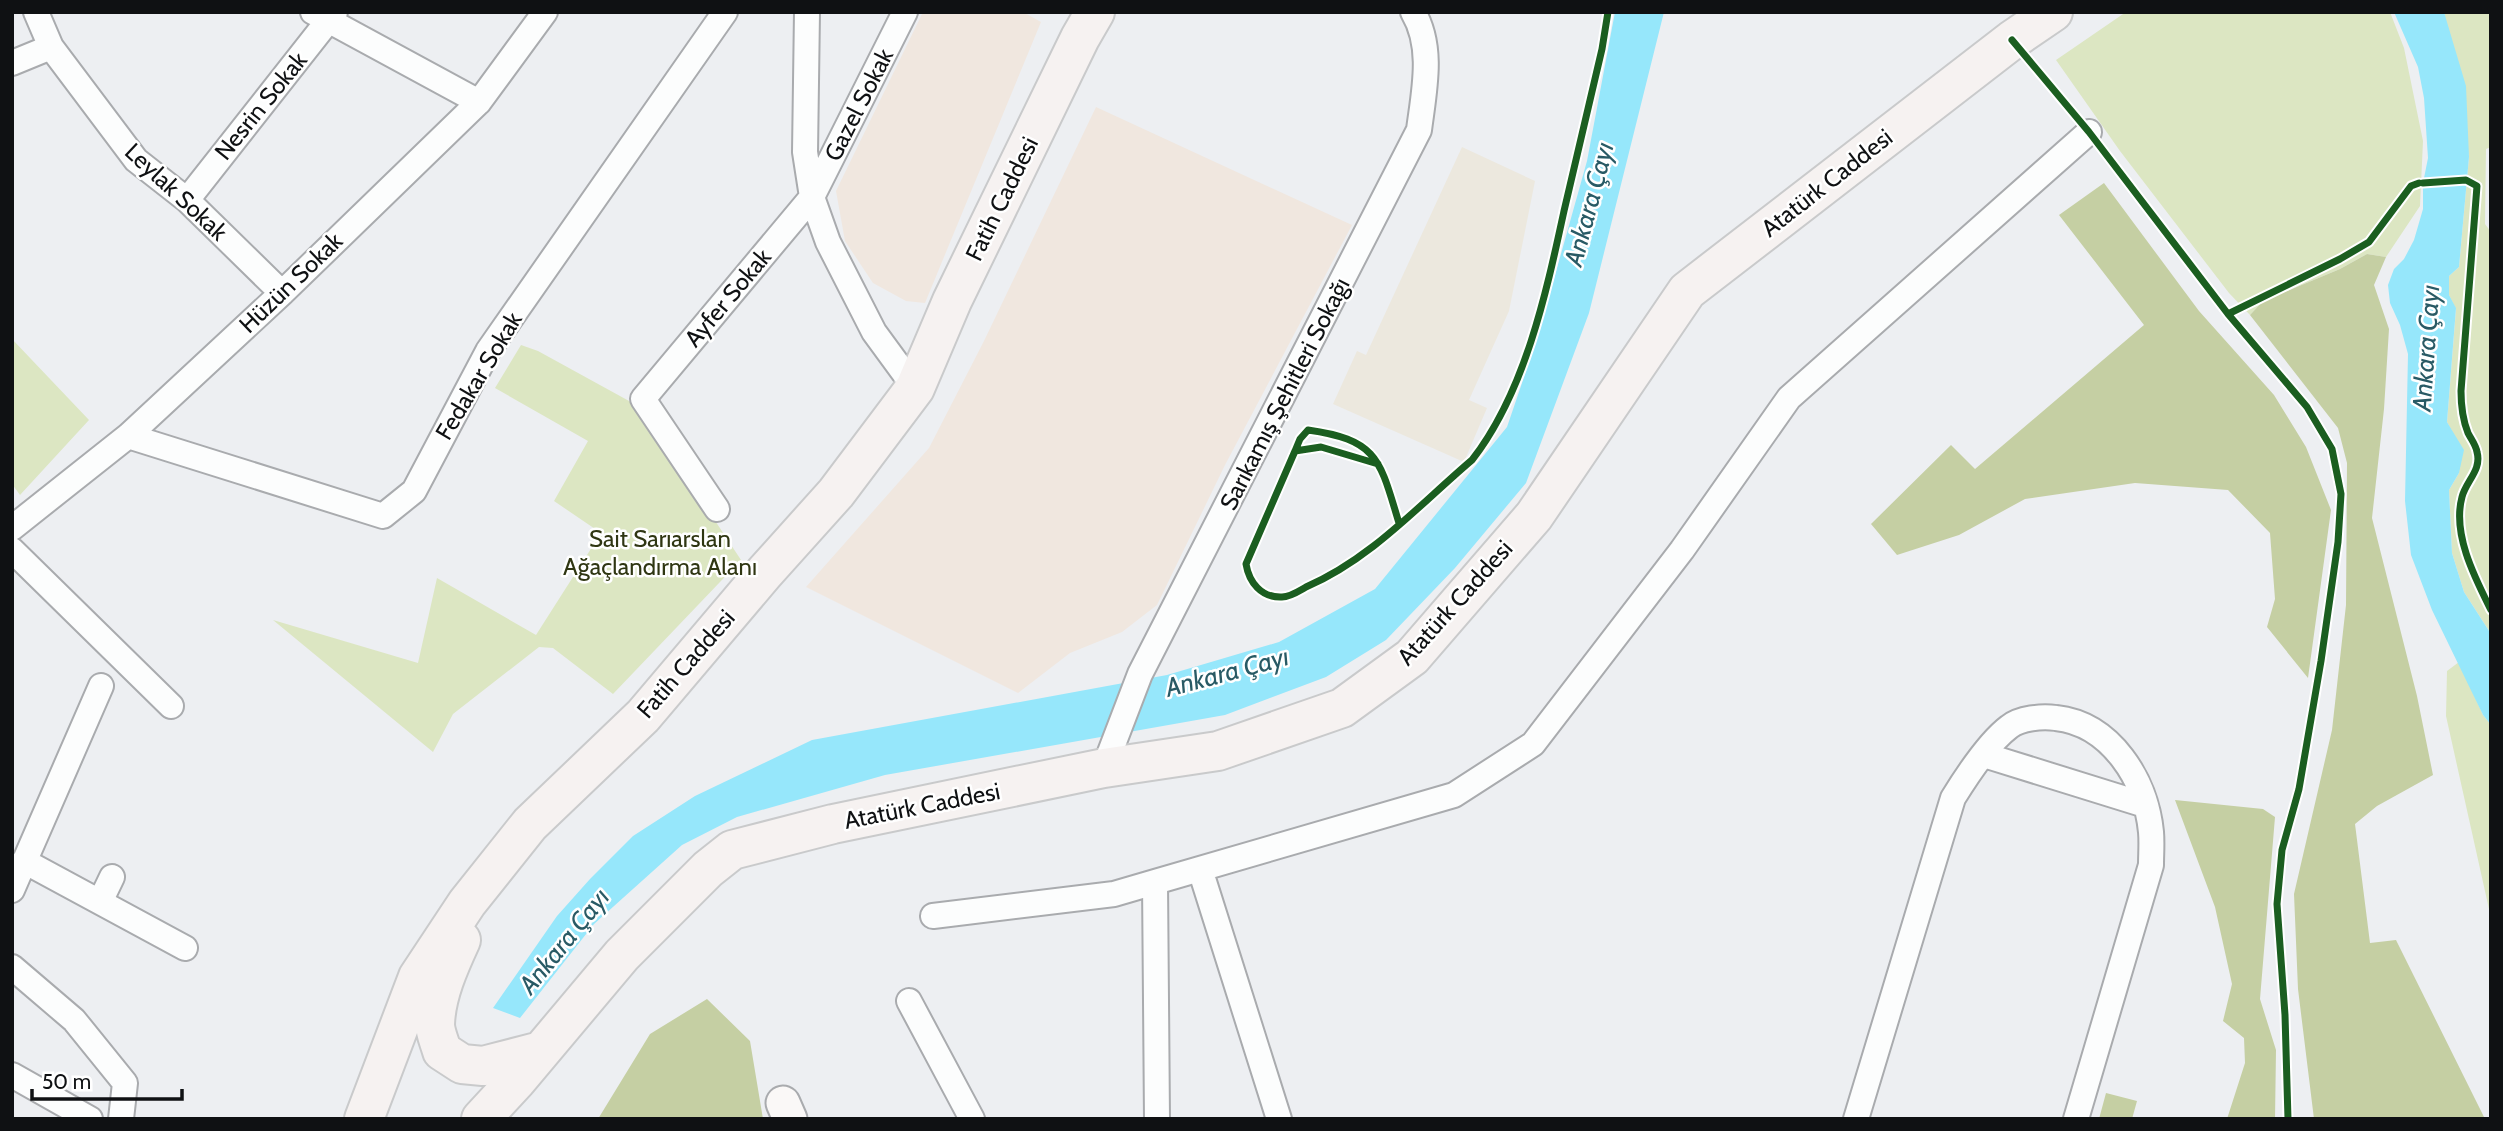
<svg xmlns="http://www.w3.org/2000/svg" width="2503" height="1131" viewBox="0 0 2503 1131" font-family="Cabin,sans-serif">
<rect width="100%" height="100%" fill="#edeff2"/>
<!-- education -->
<path fill="#f0e7df" d="M 923,12 L 1023,12 L 1041,22 L 925,303 L 906,301 L 873,283 L 845,241 L 836,191 Z
M 1096,107 L 1352,225 L 1225,465 L 1157,605 L 1122,632 L 1070,653 L 1018,693 L 806,587 L 929,448 L 984,341 Z"/>
<!-- medical -->
<path fill="#ece8de" d="M 1462,147 L 1535,181 L 1509,311 L 1469,400 L 1487,408 L 1464,462 L 1333,404 L 1357,351 L 1366,355 Z"/>
<!-- green -->
<path fill="#dce6c2" d="M 2126,12 L 2390,12 L 2404,48 L 2423,141 L 2420,206 L 2386,257 L 2367,254 L 2340,269 L 2263,301 L 2250,315 L 2229,293 L 2120,151 L 2056,60 Z
M 2444,12 L 2491,12 L 2491,147 L 2486,149 L 2485,224 L 2491,232 L 2491,634 L 2464,592 L 2452,553 L 2449,490 L 2459,473 L 2452,431 L 2447,422 L 2456,309 L 2449,295 L 2449,276 L 2459,267 L 2469,157 Z
M 12,339 L 89,420 L 20,495 L 12,484 Z
M 521,345 L 538,351 L 640,407 L 741,560 L 613,694 L 553,648 L 539,647 L 453,714 L 433,752 L 273,620 L 418,663 L 437,578 L 536,635 L 601,533 L 554,501 L 588,441 L 495,388 Z
M 2459,662 L 2483,715 L 2491,725 L 2491,918 L 2446,716 L 2447,671 Z"/>
<!-- forest -->
<path fill="#c5cfa3" d="M 2104,183 L 2199,311 L 2274,395 L 2306,447 L 2331,510 L 2308,678 L 2267,627 L 2275,599 L 2270,533 L 2228,490 L 2135,483 L 2025,499 L 1959,535 L 1897,555 L 1871,524 L 1951,445 L 1975,469 L 2144,325 L 2059,215 Z
M 2367,254 L 2386,257 L 2374,285 L 2389,329 L 2384,409 L 2372,518 L 2417,696 L 2433,775 L 2377,806 L 2355,824 L 2370,943 L 2396,940 L 2485,1119 L 2314,1119 L 2298,989 L 2294,894 L 2332,730 L 2346,605 L 2347,463 L 2338,428 L 2250,315 L 2263,301 L 2340,269 Z
M 2175,800 L 2263,809 L 2275,817 L 2260,999 L 2276,1050 L 2275,1119 L 2227,1119 L 2245,1063 L 2244,1038 L 2223,1021 L 2232,984 L 2215,907 Z
M 707,999 L 750,1041 L 763,1119 L 598,1119 L 650,1034 Z
M 2106,1093 L 2137,1101 L 2132,1119 L 2099,1119 Z"/>
<!-- water -->
<path fill="#96e7fb" d="M 1615,12 L 1664,12 L 1589,313 L 1526,483 L 1455,568 L 1386,640 L 1326,677 L 1225,715 L 885,775 L 737,817 L 682,845 L 594,924 L 520,1018 L 493,1008 L 557,916 L 590,879 L 633,836 L 695,796 L 812,740 L 1167,675 L 1279,642 L 1375,589 L 1507,427 L 1538,336 L 1587,161 Z
M 2394,12 L 2444,12 L 2466,86 L 2469,157 L 2459,267 L 2449,276 L 2449,295 L 2456,308 L 2447,422 L 2464,450 L 2459,473 L 2449,490 L 2452,553 L 2464,592 L 2491,634 L 2491,725 L 2483,715 L 2432,610 L 2411,555 L 2405,501 L 2408,354 L 2400,325 L 2390,303 L 2388,285 L 2394,269 L 2404,259 L 2414,240 L 2423,209 L 2423,183 L 2428,158 L 2424,98 L 2418,67 Z"/>
<g fill="none" stroke-linecap="round" stroke-linejoin="round">
<defs>
<path id="street" d="M 36,12 L 51,47 L 136,160 L 187,200 L 282,293
M 313,12 L 479,102
M 807,12 L 805,152 L 812,197 L 828,242 L 874,332 L 915,388
M 12,63 L 51,47
M 187,200 L 335,12
M 128,436 L 383,516 L 414,491 L 488,351 L 725,12
M 717,509 L 643,399 L 812,197 L 905,12
M 12,528 L 128,436 L 282,293 L 479,102 L 545,12
M 12,550 L 171,706
M 1984,755 L 2145,805
M 1104,768 L 1140,674 L 1419,130 C 1424,91 1434,47 1413,12
M 24,861 L 185,948
M 1200,869 L 1279,1119
M 1155,882 L 1157,1119
M 12,890 L 101,686
M 100,902 L 112,877
M 933,916 L 1114,894 L 1155,882 L 1454,795 L 1533,744 L 1682,550 L 1789,398 L 2089,132
M 12,967 L 74,1020 L 125,1083 L 121,1119
M 909,1001 L 972,1119
M 12,1075 L 90,1119
M 1856,1119 L 1953,798 C 1966,777 1989,742 2009,727 C 2020,718 2042,716 2056,718 C 2111,724 2146,780 2151,832 C 2152,843 2151,854 2151,865 L 2076,1119"/>
<path id="secondary" d="M 783,1103 L 790,1119"/>
<path id="primary" d="M 461,940 C 449,966 436,995 435,1024 C 435,1033 440,1043 442,1051 L 462,1064 L 483,1066 L 541,1051
M 364,1119 L 418,977 L 467,903 L 530,824 L 643,716 L 765,572 L 836,493 L 915,388 L 952,301 L 1080,38 L 1095,12
M 481,1119 L 517,1080 L 622,955 L 708,869 L 732,850 L 833,824 L 1104,768 L 1218,751 L 1342,708 L 1412,657 L 1534,516 L 1687,291 L 2012,40 L 2053,12"/>
</defs>
<!-- street casing -->
<use href="#street" stroke="#a9abae" stroke-width="28"/>
<!-- secondary casing -->
<use href="#secondary" stroke="#a9abae" stroke-width="37"/>
<!-- primary casing -->
<use href="#primary" stroke="#c9cacb" stroke-width="42"/>
<!-- street -->
<use href="#street" stroke="#fcfdfd" stroke-width="24"/>
<!-- secondary -->
<use href="#secondary" stroke="#faf8f7" stroke-width="33"/>
<!-- primary -->
<use href="#primary" stroke="#f6f2f1" stroke-width="38"/>
<defs>
<path id="cycleway" d="M 2012,40 L 2089,132 L 2228,314 L 2307,407 L 2332,449 L 2341,494 L 2338,542 L 2321,661 L 2299,789 L 2282,850 L 2277,904 L 2285,1015 L 2288,1119
M 2423,183 L 2466,180 L 2477,186 L 2461,391 C 2461,406 2462,418 2468,433 C 2471,439 2476,445 2477,452 C 2482,470 2466,481 2462,497 C 2452,534 2475,578 2491,610
M 2228,314 L 2340,259 L 2369,242 L 2411,186 L 2419,183
M 1295,451 L 1246,564 C 1249,582 1261,598 1282,597 C 1290,597 1299,591 1306,587 C 1371,559 1419,505 1472,460 C 1525,392 1546,294 1564,211 C 1577,157 1589,103 1602,49 L 1608,12
M 1378,464 L 1321,447 L 1295,451 L 1300,439 L 1308,430 C 1379,440 1380,461 1399,523"/>
</defs>
<!-- cycleway casing -->
<use href="#cycleway" stroke="#fff" stroke-width="11"/>
<!-- cycleway -->
<use href="#cycleway" stroke="#1b5e20" stroke-width="7"/>
</g>
<g text-anchor="middle" stroke-width="5" stroke-linejoin="round" paint-order="stroke">
<!-- street labels -->
<g font-size="24" fill="#0f1113" stroke="#fff">
<text transform="translate(859 105) rotate(-63)" y="8">Gazel Sokak</text>
<text transform="translate(261 106) rotate(-51)" y="8">Nesrin Sokak</text>
<text transform="translate(1827 183) rotate(-38)" y="8">Atatürk Caddesi</text>
<text transform="translate(176 192) rotate(43)" y="8">Leylak Sokak</text>
<text transform="translate(1002 199) rotate(-64)" y="8">Fatih Caddesi</text>
<text transform="translate(291 283) rotate(-44)" y="8">Hüzün Sokak</text>
<text transform="translate(728 298) rotate(-50)" y="8">Ayfer Sokak</text>
<text transform="translate(479 376) rotate(-59)" y="8">Fedakar Sokak</text>
<text transform="translate(1285 394) rotate(-63)" y="8">Sarıkamış Şehitleri Sokağı</text>
<text transform="translate(1455 603) rotate(-48)" y="8">Atatürk Caddesi</text>
<text transform="translate(686 664) rotate(-49)" y="8">Fatih Caddesi</text>
<text transform="translate(922 806) rotate(-11)" y="8">Atatürk Caddesi</text>
</g>
<!-- park labels -->
<g font-size="24" fill="#2f3612" stroke="#fff">
<text x="660" y="547">Sait Sarıarslan<tspan x="660" dy="28">Ağaçlandırma Alanı</tspan></text>
</g>
<!-- water labels -->
<g font-size="26" font-style="italic" fill="#285a65" stroke="#fff">
<text transform="translate(1589 204) rotate(-75)" y="9">Ankara Çayı</text>
<text transform="translate(2426 348) rotate(-86)" y="9">Ankara Çayı</text>
<text transform="translate(1227 672) rotate(-15)" y="9">Ankara Çayı</text>
<text transform="translate(564 941) rotate(-51)" y="9">Ankara Çayı</text>
</g>
</g>
<!-- border -->
<rect width="2503" height="1131" fill="none" stroke="#0f1113" stroke-width="28"/>
<!-- scale -->
<path d="M32 1089v10h150v-10" fill="none" stroke="#0f1113" stroke-width="3.5"/>
<text x="42" y="1089" font-size="21" fill="#0f1113" stroke="#ffffff" stroke-width="5" paint-order="stroke">50 m</text>
</svg>
